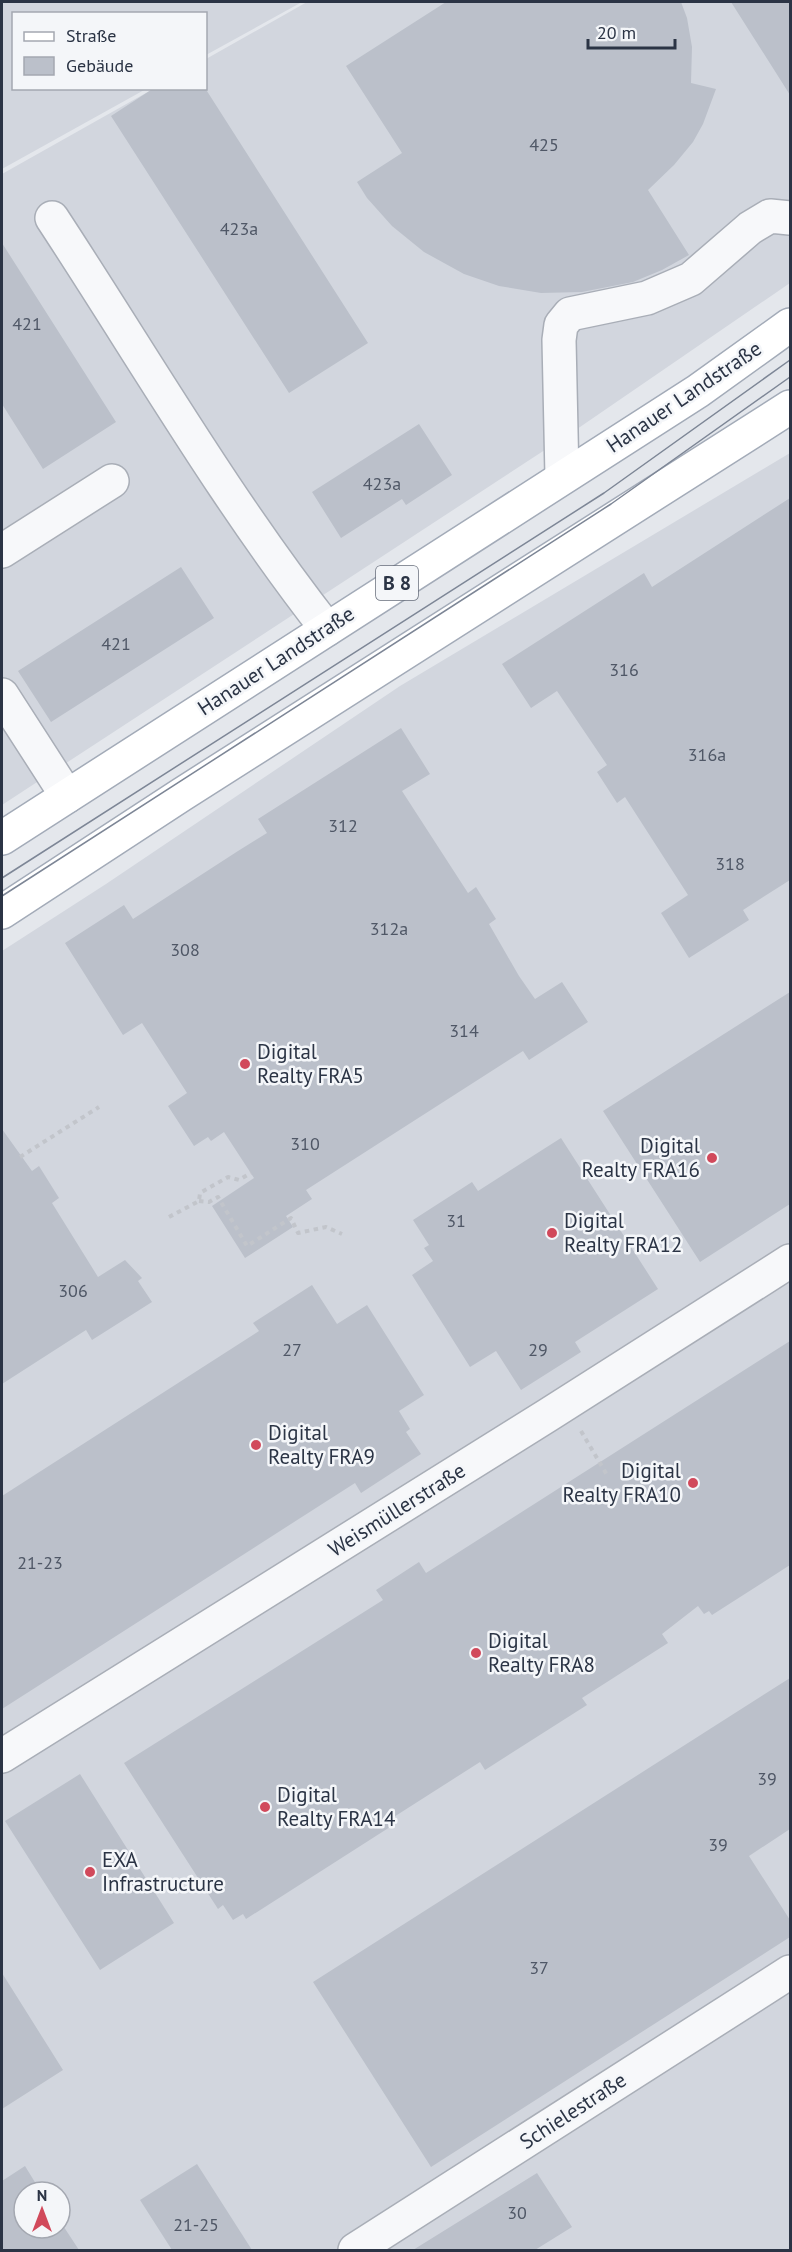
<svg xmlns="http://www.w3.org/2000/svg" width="792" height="2252" viewBox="0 0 792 2252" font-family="'PT Sans',sans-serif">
<rect width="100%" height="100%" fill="#e4e7ec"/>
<!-- built -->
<path fill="#d2d6de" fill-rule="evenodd" d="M 2,2 L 302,2 L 206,55 L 206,14 L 14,14 L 14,88 L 146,89 L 2,169 Z
M 307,2 L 790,2 L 790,283 L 580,427 L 2,805 L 2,174 L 153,89 L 206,88 L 206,59 Z
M 790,453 L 790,2250 L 2,2250 L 2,951 L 106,884 L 400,686 ZM 24,2192 L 60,2192 L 60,2228 L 24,2228 Z"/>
<!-- building -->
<path fill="#bbc0ca" d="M 446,2 L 681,2 L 687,18 L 692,47 L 691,83 L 716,89 L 703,124 L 693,142 L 674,165 L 648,190 L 689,255 L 662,270 L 633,282 L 582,292 L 541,293 L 499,286 L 464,274 L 424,252 L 392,226 L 367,198 L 357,182 L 402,153 L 346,66 Z
M 731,2 L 790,2 L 790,95 Z
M 154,88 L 205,88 L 368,343 L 289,393 L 111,116 Z
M 2,243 L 116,422 L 43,469 L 2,404 Z
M 419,424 L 452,475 L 406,505 L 402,499 L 341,538 L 312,492 Z
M 790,498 L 790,880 L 743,910 L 749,920 L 689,958 L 661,913 L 688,895 L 625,797 L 617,803 L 597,772 L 607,765 L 557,691 L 531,708 L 502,664 L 644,573 L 652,587 Z
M 181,567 L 214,618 L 51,722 L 18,671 Z
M 401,728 L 430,774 L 402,791 L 468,893 L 476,887 L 496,919 L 489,924 L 519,976 L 535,999 L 562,982 L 588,1022 L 529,1060 L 523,1051 L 306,1190 L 312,1199 L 286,1216 L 293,1227 L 245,1258 L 212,1206 L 254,1178 L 224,1132 L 211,1141 L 208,1137 L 194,1146 L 168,1106 L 187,1093 L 142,1023 L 123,1035 L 65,943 L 124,905 L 133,919 L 238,851 L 267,833 L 258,819 Z
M 790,992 L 790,1204 L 700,1262 L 603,1111 Z
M 2,1129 L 32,1171 L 39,1166 L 59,1198 L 52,1203 L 98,1277 L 125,1260 L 142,1278 L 138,1281 L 152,1302 L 92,1340 L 86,1330 L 2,1384 Z
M 561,1138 L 658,1289 L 575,1342 L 581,1352 L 521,1390 L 496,1351 L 470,1367 L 412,1275 L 433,1261 L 424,1248 L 429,1245 L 413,1220 L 472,1182 L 478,1191 Z
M 312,1285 L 337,1324 L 367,1305 L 424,1395 L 399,1411 L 410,1429 L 406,1432 L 421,1454 L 361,1493 L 355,1483 L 2,1709 L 2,1496 L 259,1331 L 253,1323 Z
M 790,1341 L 790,1565 L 712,1615 L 709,1611 L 704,1614 L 698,1606 L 662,1634 L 668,1643 L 582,1698 L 587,1705 L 485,1770 L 480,1762 L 386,1822 L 390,1827 L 246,1919 L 243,1914 L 233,1920 L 223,1905 L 218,1909 L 124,1763 L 383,1600 L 376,1590 L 419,1562 L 426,1573 Z
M 790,1678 L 790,1829 L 749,1856 L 790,1920 L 790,1937 L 431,2167 L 313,1982 Z
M 80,1774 L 174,1923 L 100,1970 L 5,1821 Z
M 2,1973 L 63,2070 L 2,2109 Z
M 197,2164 L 252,2250 L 172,2250 L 140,2200 Z
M 25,2166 L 41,2192 L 24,2192 L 24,2228 L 60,2228 L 60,2221 L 79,2250 L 2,2250 L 2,2181 Z
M 537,2173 L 572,2227 L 535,2250 L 413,2250 Z"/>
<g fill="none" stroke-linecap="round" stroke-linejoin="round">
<defs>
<path id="minor" d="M 52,218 C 142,355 225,499 327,629
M 562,477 L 559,340 L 561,325 L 570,314 L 647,298 L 691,279 L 750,228 L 770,216 L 790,218
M 2,551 L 112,481
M 2,695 L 67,796
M 2,1756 L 548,1415 L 790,1261
M 355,2250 L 790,1972"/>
<path id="major" d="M 2,838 L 698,391 L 790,325
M 2,912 L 181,795 L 790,407"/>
</defs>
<!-- minor casing -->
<use href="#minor" stroke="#a9aeb7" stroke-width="36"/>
<!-- major casing -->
<use href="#major" stroke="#a3abb8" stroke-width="36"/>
<!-- path -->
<path stroke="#c2c5cb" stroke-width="4" stroke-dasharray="4.5 4.5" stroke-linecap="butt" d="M 20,1157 L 99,1107
M 199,1201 L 209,1202 L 218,1197 L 247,1246 L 291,1218 L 298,1233 L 326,1227 L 342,1234
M 169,1217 L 199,1201 L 200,1193 L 228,1177 L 239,1180 L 251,1173
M 581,1431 L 607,1475"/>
<!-- minor -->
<use href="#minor" stroke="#f7f8fa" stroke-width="33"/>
<!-- major -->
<use href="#major" stroke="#fff" stroke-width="33"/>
<!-- tram -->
<path stroke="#7d8696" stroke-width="1.5" d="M 2,878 L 604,493 L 790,360
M 2,896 L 611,504 L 790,377"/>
</g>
<!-- markers -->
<g fill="#d1495b" stroke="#f4f6f9" stroke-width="2">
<circle cx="245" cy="1064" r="6"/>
<circle cx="712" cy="1158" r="6"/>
<circle cx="552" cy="1233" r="6"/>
<circle cx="256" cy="1445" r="6"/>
<circle cx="693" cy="1483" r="6"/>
<circle cx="476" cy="1653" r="6"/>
<circle cx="265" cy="1807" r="6"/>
<circle cx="90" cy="1872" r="6"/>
</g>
<g text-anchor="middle" stroke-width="5" stroke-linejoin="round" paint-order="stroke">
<!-- number labels -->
<g font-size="18" fill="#4f5766">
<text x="544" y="151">425</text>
<text x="239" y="235">423a</text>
<text x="27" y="330">421</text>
<text x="382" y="490">423a</text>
<text x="116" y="650">421</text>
<text x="624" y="676">316</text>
<text x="707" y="761">316a</text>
<text x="343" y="832">312</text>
<text x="730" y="870">318</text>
<text x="389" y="935">312a</text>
<text x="185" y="956">308</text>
<text x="464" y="1037">314</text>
<text x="305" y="1150">310</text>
<text x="456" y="1227">31</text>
<text x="73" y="1297">306</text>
<text x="292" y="1356">27</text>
<text x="538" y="1356">29</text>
<text x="40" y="1569">21-23</text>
<text x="767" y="1785">39</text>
<text x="718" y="1851">39</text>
<text x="539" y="1974">37</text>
<text x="517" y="2219">30</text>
<text x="196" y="2231">21-25</text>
</g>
<!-- shield labels -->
<rect fill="#f4f6f9" stroke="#676e7b" stroke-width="1.5" x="376" y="566" width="42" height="34" rx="4.5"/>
<g font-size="20" font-weight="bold" fill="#2b3445">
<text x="397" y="590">B 8</text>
</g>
<!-- street labels -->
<g font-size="21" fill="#2b3445" stroke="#f4f6f9">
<text transform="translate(684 397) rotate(-34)" y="7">Hanauer Landstraße</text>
<text transform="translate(276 661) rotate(-33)" y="7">Hanauer Landstraße</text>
<text transform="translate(397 1510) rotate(-32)" y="7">Weismüllerstraße</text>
<text transform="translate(573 2111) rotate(-33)" y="7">Schielestraße</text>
</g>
<!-- poi labels -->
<g font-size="21" fill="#2b3445" stroke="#f4f6f9" text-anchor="start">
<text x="257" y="1059">Digital<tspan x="257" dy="24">Realty FRA5</tspan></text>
<text x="700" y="1153" text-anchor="end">Digital<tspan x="700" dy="24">Realty FRA16</tspan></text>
<text x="564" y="1228">Digital<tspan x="564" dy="24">Realty FRA12</tspan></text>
<text x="268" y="1440">Digital<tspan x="268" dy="24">Realty FRA9</tspan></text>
<text x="681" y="1478" text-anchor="end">Digital<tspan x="681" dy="24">Realty FRA10</tspan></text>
<text x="488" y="1648">Digital<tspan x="488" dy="24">Realty FRA8</tspan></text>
<text x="277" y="1802">Digital<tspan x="277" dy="24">Realty FRA14</tspan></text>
<text x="102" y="1867">EXA<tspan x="102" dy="24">Infrastructure</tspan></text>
</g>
</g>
<!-- border -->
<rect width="792" height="2252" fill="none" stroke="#2b3445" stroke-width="6"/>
<!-- legend -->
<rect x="12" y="12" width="195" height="78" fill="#f4f6f9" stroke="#a4a8b1" stroke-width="1.5"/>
<rect x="24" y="32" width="30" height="9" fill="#ffffff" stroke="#a4a8b1" stroke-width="1.5"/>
<text x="66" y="42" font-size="18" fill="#2b3445">Straße</text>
<rect x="24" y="57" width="30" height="18" fill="#bbc0ca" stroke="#a4a8b1" stroke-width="1.5"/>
<text x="66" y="72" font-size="18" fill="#2b3445">Gebäude</text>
<!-- north arrow -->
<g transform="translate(42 2210)"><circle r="28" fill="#f4f6f9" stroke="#a4a8b1" stroke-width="1.5"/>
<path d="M0-4.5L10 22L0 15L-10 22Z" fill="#d1495b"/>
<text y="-9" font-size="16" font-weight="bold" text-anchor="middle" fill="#2b3445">N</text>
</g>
<!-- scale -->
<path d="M588 39v9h87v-9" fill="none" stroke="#2b3445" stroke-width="3"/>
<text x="597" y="39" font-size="18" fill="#2b3445" stroke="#f4f6f9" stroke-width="4.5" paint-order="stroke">20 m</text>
</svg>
